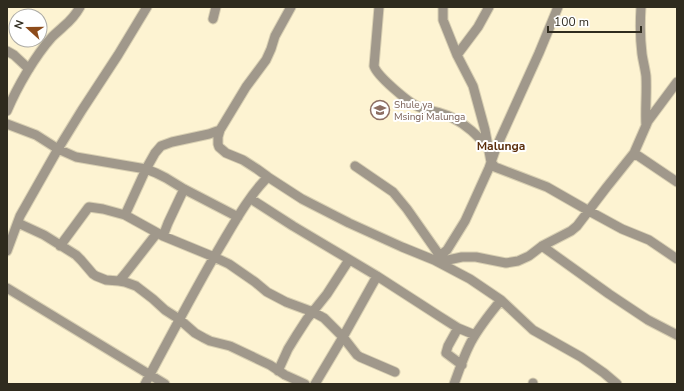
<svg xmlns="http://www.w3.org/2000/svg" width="684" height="391" viewBox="0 0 684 391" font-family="'Nunito Sans',sans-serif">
<rect width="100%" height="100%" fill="#fdf3d2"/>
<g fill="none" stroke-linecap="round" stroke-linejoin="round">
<defs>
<path id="minor" d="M 379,7 L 374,66 C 377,76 409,103 419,107 C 429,111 441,112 451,117 C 467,125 477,135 488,148
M 443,7 L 443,20 L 457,55 L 473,86 L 485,130 L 491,162 L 495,167 L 547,187 L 589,211 L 622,229 L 649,240 L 677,259
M 641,7 C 640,23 640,38 642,54 C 643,61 645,68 646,76 C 647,92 645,109 646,126
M 213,19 L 216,7
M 7,51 L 14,55 L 29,69
M 457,55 L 478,27 L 489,7
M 7,111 C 17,87 35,56 52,37 C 56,33 60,30 64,26 C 70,21 76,14 80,7
M 7,124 L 36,135 L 58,149 L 76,157 L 146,169 L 156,173 L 166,178 L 184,189 L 238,217
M 220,130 L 218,137 L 218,144 L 219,147 L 226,153 L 243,160 L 257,169 L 268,177 L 302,199 L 349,223 L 402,247 L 434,260 L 470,279 L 501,300 L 533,330 L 581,357 L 604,373 L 617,384
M 634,153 L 677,182
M 355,166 L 393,192 L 407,209 L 440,256
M 251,199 L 293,226 L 377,276 L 439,316 L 458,328 L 475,335
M 125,215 L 146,169 L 155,153 L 161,146 L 172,142 L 209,134 L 220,130 L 246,87 L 266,60 L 271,49 L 275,36 L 291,7
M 18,223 L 44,235 L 76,255 L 81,260 L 93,274 L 96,276 L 106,280 L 119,281 L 125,282 L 136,286 L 153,299 L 165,310 L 179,319 L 195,333 L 204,338 L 210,341 L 230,346 L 270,365 L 285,375 L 305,384
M 163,236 L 168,223 L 184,189
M 60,246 L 88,208 L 89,207 L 103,209 L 125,215 L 163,236 L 214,257 L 229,264 L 255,282 L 267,292 L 286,302 L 313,312 L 324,318 L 343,337 L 357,355 L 360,357 L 395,372
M 542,246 L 609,294 L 648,320 L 677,335
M 7,251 L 20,216 L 58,149 L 82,110 L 118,55 L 147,7
M 434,260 L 447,250 L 465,221 L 489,168 L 496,148 L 539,53 L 558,7
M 435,260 L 448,260 L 462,257 L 476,257 L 506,263 L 518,261 L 529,256 L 542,246 L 571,231 L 577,226 L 606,188 L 634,153 L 648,121 L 677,82
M 119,281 L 125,274 L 157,233
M 7,288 L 165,384
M 458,328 L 448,346 L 446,353 L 462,365
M 278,371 L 288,349 L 296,336 L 307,319 L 327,294 L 349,260
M 145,384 C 170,337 194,291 221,245 C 234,223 250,194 268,177
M 315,384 L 343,337 L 377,276
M 454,384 C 459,371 463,358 469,346 C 477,329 490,314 501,300
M 533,384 L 533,383"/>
</defs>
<!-- minor casing -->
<use href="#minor" stroke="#d8cfb2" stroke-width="11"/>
<!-- minor -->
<use href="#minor" stroke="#a0988b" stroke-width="9"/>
</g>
<!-- icons -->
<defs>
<symbol id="school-ring" viewBox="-11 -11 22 22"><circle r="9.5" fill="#fff" stroke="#8d6e63" stroke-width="1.5"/><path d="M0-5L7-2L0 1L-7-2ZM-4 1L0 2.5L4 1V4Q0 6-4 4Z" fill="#8d6e63"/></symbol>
</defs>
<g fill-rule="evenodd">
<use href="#school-ring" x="369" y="99" width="22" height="22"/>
</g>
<g text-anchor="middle" stroke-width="4" stroke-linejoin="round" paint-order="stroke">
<!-- education labels -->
<g font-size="10" fill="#785e54" stroke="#fff" text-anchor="start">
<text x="394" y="108">Shule ya<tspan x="394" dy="12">Msingi Malunga</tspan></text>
</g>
<!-- quarter labels -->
<g font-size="12" font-weight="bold" fill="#5b2e0c" stroke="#fff">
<text x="501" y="150">Malunga</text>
</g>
</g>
<!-- border -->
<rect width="684" height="391" fill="none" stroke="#2f2b1e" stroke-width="16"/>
<!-- north arrow -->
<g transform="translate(28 28) rotate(291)"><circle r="19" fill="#ffffff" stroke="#acaaa5"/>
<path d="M0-3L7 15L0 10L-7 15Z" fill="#8d4b1a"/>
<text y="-6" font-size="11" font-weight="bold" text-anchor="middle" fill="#2f2b1e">N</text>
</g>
<!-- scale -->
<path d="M548 26v6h93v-6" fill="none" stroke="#2f2b1e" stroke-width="2"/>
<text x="554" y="26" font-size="12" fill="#2f2b1e" stroke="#ffffff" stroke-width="3" paint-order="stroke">100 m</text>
</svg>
